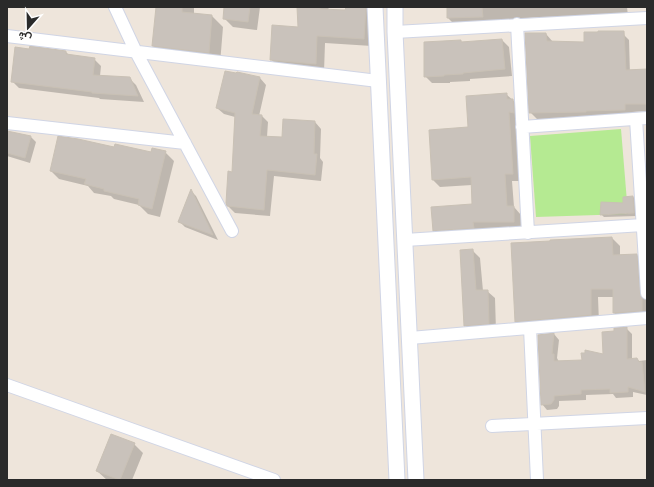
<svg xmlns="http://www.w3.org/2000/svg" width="654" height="487" viewBox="0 0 654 487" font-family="'Roboto Condensed',Vazirmatn,sans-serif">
<rect width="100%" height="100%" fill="#eee5db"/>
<!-- green -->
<path fill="#b5ea92" d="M 621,129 L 628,214 L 536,217 L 530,136 Z"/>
<!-- shadow -->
<path fill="#0003" d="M 157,7 L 194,7 L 194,14 L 212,16 L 223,27 L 220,64 L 165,57 L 153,46 Z
M 225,7 L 260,7 L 257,30 L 233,27 L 224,18 Z
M 298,7 L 329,7 L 328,10 L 346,11 L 347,7 L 374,7 L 372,46 L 325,43 L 324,72 L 279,68 L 271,59 L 299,28 Z
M 448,7 L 627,7 L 628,16 L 540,17 L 528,18 L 528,21 L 455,25 L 448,18 Z
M 621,32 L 629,40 L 630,75 L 647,70 L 647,111 L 632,112 L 632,117 L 538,120 L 530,112 L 546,34 L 553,42 L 585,43 Z
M 502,40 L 509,47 L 512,76 L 470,79 L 470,81 L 450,82 L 450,83 L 432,83 L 425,76 L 461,41 L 462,43 Z
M 30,50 L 66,52 L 69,55 L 94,59 L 101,66 L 100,76 L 129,78 L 136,85 L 144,102 L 100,99 L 99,98 L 19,88 L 12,81 Z
M 260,78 L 266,85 L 259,116 L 262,116 L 268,122 L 267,137 L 283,138 L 315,122 L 321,129 L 320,158 L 323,162 L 321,181 L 274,176 L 270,216 L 235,213 L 228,206 L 233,173 L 235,117 L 224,114 L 217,108 Z
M 506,94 L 521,108 L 520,181 L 512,181 L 514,207 L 521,215 L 521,229 L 480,229 L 481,235 L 442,238 L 434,230 L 474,205 L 472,185 L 440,187 L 433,180 L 469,128 Z
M 7,132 L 31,137 L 36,142 L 30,163 L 7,156 Z
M 115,148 L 152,153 L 165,152 L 174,161 L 160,217 L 148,214 L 139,205 L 114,199 L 111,196 L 94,193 L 88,186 L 59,179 L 51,171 Z
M 191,191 L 196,196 L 218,240 L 185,227 L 179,221 Z
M 633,197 L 636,199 L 637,216 L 604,217 L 601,214 L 624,204 Z
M 612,238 L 620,246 L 620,256 L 637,255 L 645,263 L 647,319 L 622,321 L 614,313 L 614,297 L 598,297 L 599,323 L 524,329 L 516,321 Z
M 472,250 L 480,258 L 483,291 L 487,291 L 495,298 L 496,331 L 473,333 L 465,325 Z
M 626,328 L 632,334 L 632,359 L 637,359 L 639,361 L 647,360 L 647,395 L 633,392 L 633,397 L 616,398 L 613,394 L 586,395 L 586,400 L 559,401 L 559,406 L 557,409 L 547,410 L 542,404 L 554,334 L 559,340 L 557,358 L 559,362 L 583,361 L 604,356 L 615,332 Z
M 134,444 L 143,453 L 132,480 L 107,480 L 97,471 Z"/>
<!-- building -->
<path fill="#c9c2bb" stroke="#c9c1b5" d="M 156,7 L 182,7 L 182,12 L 212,15 L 209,53 L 152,46 Z
M 224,7 L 250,7 L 248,22 L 223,19 Z
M 297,7 L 320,7 L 320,9 L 345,10 L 346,7 L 366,7 L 364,39 L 317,36 L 316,64 L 270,60 L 272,25 L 298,27 Z
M 447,7 L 482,7 L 483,17 L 447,18 Z
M 598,31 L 624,31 L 626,70 L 647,69 L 647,104 L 625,104 L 625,110 L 586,111 L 586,112 L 529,113 L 525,33 L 546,33 L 547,41 L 584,42 L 584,32 L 598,32 Z
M 502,39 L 505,69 L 463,73 L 463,74 L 444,75 L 444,76 L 424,77 L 424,42 L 461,40 L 461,42 Z
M 30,46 L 66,51 L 66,54 L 95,58 L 93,75 L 130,77 L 138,96 L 92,93 L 92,92 L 11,82 L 15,47 L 29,49 Z
M 225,71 L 236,73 L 237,72 L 260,77 L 252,114 L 262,115 L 260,136 L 282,137 L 283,119 L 315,121 L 314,154 L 317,154 L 315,175 L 267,170 L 264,210 L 227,206 L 226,203 L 228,171 L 232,172 L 235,113 L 216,108 Z
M 507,93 L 507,99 L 513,99 L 514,113 L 509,112 L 513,174 L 505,174 L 507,206 L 514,206 L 514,222 L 473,222 L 474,228 L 433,231 L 431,207 L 472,204 L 471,177 L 432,180 L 429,130 L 468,127 L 466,96 Z
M 7,131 L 31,136 L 25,158 L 7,153 Z
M 58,136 L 78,139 L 114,147 L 115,144 L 151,152 L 152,148 L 166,151 L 152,209 L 138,205 L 139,199 L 104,191 L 104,189 L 84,184 L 86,179 L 50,171 Z
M 191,189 L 213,235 L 178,222 Z
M 633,196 L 634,213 L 600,215 L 601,202 L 623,203 L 623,197 Z
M 612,237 L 613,255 L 637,254 L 640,293 L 642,298 L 642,311 L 613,313 L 613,289 L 591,289 L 591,315 L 515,322 L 511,243 L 550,241 L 550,240 Z
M 473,249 L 476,290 L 488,290 L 489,324 L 464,326 L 460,250 Z
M 627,327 L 627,359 L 637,358 L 639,362 L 642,362 L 645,392 L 628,387 L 628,392 L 610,393 L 610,389 L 581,390 L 581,394 L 554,396 L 554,400 L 551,404 L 541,405 L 538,335 L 554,333 L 552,354 L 554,354 L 554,361 L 582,360 L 581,353 L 585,353 L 585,350 L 603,354 L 602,332 L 614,331 L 614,328 Z
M 111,434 L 135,443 L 120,480 L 96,471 Z"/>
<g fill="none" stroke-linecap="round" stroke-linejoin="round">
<defs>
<path id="minor" d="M 115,7 L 136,52 L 232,231
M 517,24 L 528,233
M 395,32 L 647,18
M 7,36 L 378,81
M 636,119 L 647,293
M 7,123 L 185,143
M 522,127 L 647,118
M 405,240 L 643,225
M 530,328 L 537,480
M 410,338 L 647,318
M 7,385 L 274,480
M 492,426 L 647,418"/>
<path id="tertiary" d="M 375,7 L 397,480
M 395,7 L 395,32 L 416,480"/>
</defs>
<!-- minor casing -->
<use href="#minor" stroke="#d0d5e5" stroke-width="14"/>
<!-- tertiary casing -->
<use href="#tertiary" stroke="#d0d5e5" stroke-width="17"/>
<!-- minor -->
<use href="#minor" stroke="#fff" stroke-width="12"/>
<!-- tertiary -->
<use href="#tertiary" stroke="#fff" stroke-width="15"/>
</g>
<!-- border -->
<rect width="654" height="487" fill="none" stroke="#2a2a2a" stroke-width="16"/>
<!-- north arrow -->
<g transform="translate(28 28) rotate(200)" stroke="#ffffff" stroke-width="3" paint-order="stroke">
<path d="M0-3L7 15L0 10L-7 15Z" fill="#2a2a2a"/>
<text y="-6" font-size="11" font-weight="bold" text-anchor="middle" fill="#2a2a2a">ش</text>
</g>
</svg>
